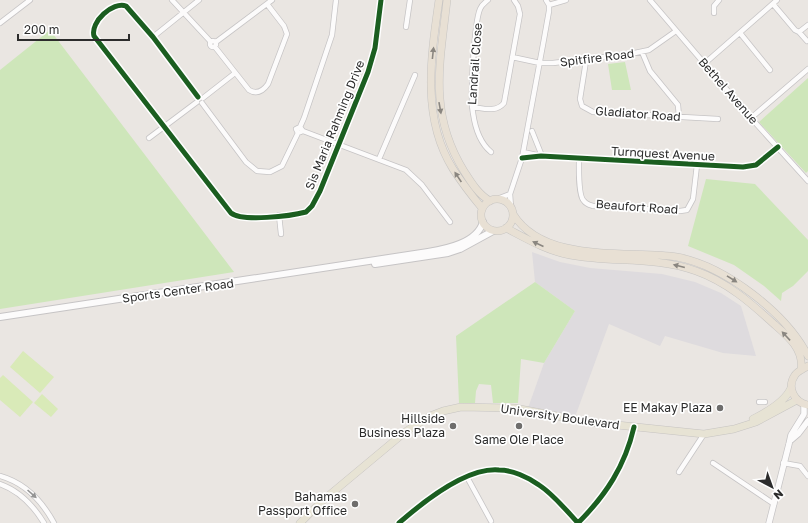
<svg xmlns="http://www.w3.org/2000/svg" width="808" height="523" viewBox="0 0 808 523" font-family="'Golos Text',sans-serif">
<rect width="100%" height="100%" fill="#eae6e2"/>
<!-- industrial -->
<path fill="#dedbde" d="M 532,252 L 560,262 L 590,268 L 662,274 L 695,282 L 721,293 L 741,306 L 756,356 L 723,353 L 665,336 L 660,346 L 609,324 L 575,417 L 528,408 L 544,363 L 575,311 L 535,282 Z"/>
<!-- green -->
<path fill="#cee6ba" d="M 50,30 L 234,272 L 0,309 L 0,70 Z
M 625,62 L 631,90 L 612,90 L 608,64 Z
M 808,78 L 808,171 L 806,173 L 759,122 Z
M 706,179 L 755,184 L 808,240 L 808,271 L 793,286 L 782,293 L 781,301 L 764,286 L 734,265 L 688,246 Z
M 535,282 L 575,311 L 544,363 L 521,359 L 518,403 L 493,403 L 491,385 L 479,384 L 476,391 L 475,403 L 459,403 L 456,336 Z"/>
<!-- pitch -->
<path fill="#d9eab8" d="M 23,351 L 54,377 L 40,393 L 10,367 Z
M 3,375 L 33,402 L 20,417 L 0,400 L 0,378 Z
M 42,394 L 58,409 L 51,417 L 34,403 Z"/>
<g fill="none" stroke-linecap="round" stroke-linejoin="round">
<defs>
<path id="minor" d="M 172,0 L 211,42
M 488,0 C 485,3 482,4 480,9 C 474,24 470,97 473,113 C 475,127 480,143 491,152
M 650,0 L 751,118 L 808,181
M 773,4 L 795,30 L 799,32 L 808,25
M 549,5 L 566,0
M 714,13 L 714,6 L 719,0
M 0,23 L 30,0
M 406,27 L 410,0
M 799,32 L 807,41
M 740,33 L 770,70
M 153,37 L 199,0
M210 44a3 3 0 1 1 6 0a3 3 0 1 1-6 0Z
M 216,42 L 272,0
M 215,47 L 249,90 C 257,95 263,91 268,84 L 287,34 L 284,26 L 267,4
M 642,52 L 650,71 L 678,105 L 679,117
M 512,57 L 540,63 L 553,63 L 630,54 L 649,50 L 676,31
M 586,61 L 580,99 L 582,106 L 593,112 L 718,119
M 704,64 L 777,0
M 198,97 L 153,37 L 126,6 C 113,1 90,22 94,36 L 231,213 C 242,222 291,216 306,212 L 312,206 L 320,191 L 368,72 L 375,48 L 381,0
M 203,98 L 235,73
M 202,103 L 246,162 L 257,171 L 270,172 L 282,166 L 298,133
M 472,107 C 482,108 496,113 504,103 L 520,14 L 518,6 L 514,0
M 751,118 L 808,69
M 300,127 L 303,131 L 298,133 L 296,129 L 300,127 L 304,118 L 332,35 L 336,0
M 303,131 L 406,170 L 422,185 L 450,222
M 532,131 L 542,156
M 149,138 L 197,102
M 523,152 L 541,156
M 522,158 L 541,156 L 743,167 L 756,165 L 778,147
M 379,159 L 415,75
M 579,159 C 579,168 578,196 584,201 C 586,204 590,205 593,206 L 680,211 L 687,210 L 693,199 L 697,165
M 497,199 L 510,194
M 511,207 L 510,194 L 522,158 L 544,39 L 549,11 L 549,5 L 546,0
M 279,215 L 281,234
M 759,402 L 765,402
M 713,463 L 774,504
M 783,463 L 800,466 L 808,476
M 679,472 L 704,434
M 0,476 C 25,483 42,501 54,523
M 467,477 L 491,521
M 0,484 C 20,491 33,505 44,523
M 399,523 C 423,502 466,467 499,470 C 512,470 528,477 539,485 C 553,494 566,510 578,523 C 606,495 625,466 634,427"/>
<path id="tertiary" d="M 791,440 L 798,434 L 808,421
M 769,523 L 789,444 L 791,435 L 804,414 L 804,405"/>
<path id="secondary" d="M 375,264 L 448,253 L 460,249 L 493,231
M 0,317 L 428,252 C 446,249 477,243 483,222"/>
<path id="primary" d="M 753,419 C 767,412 785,402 791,388
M 300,523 L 321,502 L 405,432 L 430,416 L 443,411 L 461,407 L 515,408 L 588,422 L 704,434 L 734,429 L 756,422 L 797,400"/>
<path id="trunk" d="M 439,0 C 431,56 421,118 453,169 C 462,183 472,196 482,208
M 447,0 C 440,63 428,113 464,171 C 471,182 478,194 490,201
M481 215a16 16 0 1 1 32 0a16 16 0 1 1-32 0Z
M 513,214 C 544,264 628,250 677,257 C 725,266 786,313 808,356
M 506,228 C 527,239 547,251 570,255 C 612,263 655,256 696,271 C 727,282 751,303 775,325 C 789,337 804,350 801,370
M 808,366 C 803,369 798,371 795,375 C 786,388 795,403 808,405"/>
</defs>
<!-- minor casing -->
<use href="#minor" stroke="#c6c4c5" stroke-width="6"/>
<!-- tertiary casing -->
<use href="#tertiary" stroke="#c6c4c5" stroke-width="7"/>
<!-- secondary casing -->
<use href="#secondary" stroke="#c6c4c5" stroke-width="8"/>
<!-- primary casing -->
<use href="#primary" stroke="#c6c4c2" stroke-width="8"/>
<!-- trunk casing -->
<use href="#trunk" stroke="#c6c4c2" stroke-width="8"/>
<!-- minor -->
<use href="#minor" stroke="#fcfbfb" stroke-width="4.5"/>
<!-- tertiary -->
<use href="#tertiary" stroke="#fcfbfb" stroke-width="5.5"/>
<!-- secondary -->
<use href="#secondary" stroke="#fcfbfb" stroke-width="6"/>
<!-- primary -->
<use href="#primary" stroke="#e7e3d4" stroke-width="7"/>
<!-- trunk -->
<use href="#trunk" stroke="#e8e0d4" stroke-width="7"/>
<defs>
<path id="cycleway" d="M 198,97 L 153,37 L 126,6 C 113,1 90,22 94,36 L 231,213 C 242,222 291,216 306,212 L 312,206 L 320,191 L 368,72 L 375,48 L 381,0
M 522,158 L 541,156 L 743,167 L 756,165 L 778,147
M 399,523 C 423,502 466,467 499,470 C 512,470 528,477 539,485 C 553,494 566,510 578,523 C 606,495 625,466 634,427"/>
</defs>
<!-- cycleway casing -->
<use href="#cycleway" stroke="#fff" stroke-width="8"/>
<!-- cycleway -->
<use href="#cycleway" stroke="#1b5e20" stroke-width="5"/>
</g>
<!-- one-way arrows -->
<defs><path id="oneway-solid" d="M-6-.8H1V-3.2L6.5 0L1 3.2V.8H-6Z"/></defs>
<g fill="#8a8680">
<use href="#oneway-solid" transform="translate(433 53) rotate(-84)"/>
<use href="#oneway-solid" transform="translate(440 108) rotate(80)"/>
<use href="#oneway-solid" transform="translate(458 177) rotate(-124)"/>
<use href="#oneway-solid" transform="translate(538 244) rotate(-156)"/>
<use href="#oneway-solid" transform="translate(679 266) rotate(-166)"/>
<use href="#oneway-solid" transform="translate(732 279) rotate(32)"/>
<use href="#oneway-solid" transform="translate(786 336) rotate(-133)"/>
</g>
<use fill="#949494" href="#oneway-solid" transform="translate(32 494) rotate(42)"/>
<!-- markers -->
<g fill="#6e6d6c" stroke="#fff" stroke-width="1.5">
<circle cx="720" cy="408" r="4"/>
<circle cx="453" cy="426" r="4"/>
<circle cx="519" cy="426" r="4"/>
<circle cx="355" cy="504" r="4"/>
</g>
<g text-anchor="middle" stroke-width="3.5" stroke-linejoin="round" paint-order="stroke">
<!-- street labels -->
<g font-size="12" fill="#2c2c2c" stroke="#fff">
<text transform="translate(597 58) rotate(-7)" y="4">Spitfire Road</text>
<text transform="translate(475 64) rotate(-86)" y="4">Landrail Close</text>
<text transform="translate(728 91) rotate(49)" y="4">Bethel Avenue</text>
<text transform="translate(638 114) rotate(4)" y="4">Gladiator Road</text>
<text transform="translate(335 125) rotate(-68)" y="4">Sis Maria Rahming Drive</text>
<text transform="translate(663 154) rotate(3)" y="4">Turnquest Avenue</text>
<text transform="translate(637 207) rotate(4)" y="4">Beaufort Road</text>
<text transform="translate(178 291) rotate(-8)" y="4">Sports Center Road</text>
<text transform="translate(560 417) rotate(8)" y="4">University Boulevard</text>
</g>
<!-- poi labels -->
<g font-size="12" fill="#2c2c2c" stroke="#fff" text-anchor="end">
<text x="712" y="412">EE Makay Plaza</text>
<text x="445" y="423">Hillside<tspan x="445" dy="14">Business Plaza</tspan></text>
<text x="519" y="444" text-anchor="middle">Same Ole Place</text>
<text x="347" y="501">Bahamas<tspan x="347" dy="14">Passport Office</tspan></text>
</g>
</g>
<!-- north arrow -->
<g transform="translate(772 487) rotate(139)" stroke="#ffffff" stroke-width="3" paint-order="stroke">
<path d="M0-3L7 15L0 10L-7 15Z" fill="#2c2c2c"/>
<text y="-6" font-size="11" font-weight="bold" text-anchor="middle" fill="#2c2c2c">N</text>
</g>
<!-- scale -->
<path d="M18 34v6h111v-6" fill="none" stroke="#2c2c2c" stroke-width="2"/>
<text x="24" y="34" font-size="12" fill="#2c2c2c" stroke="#ffffff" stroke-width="3" paint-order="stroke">200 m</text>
</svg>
